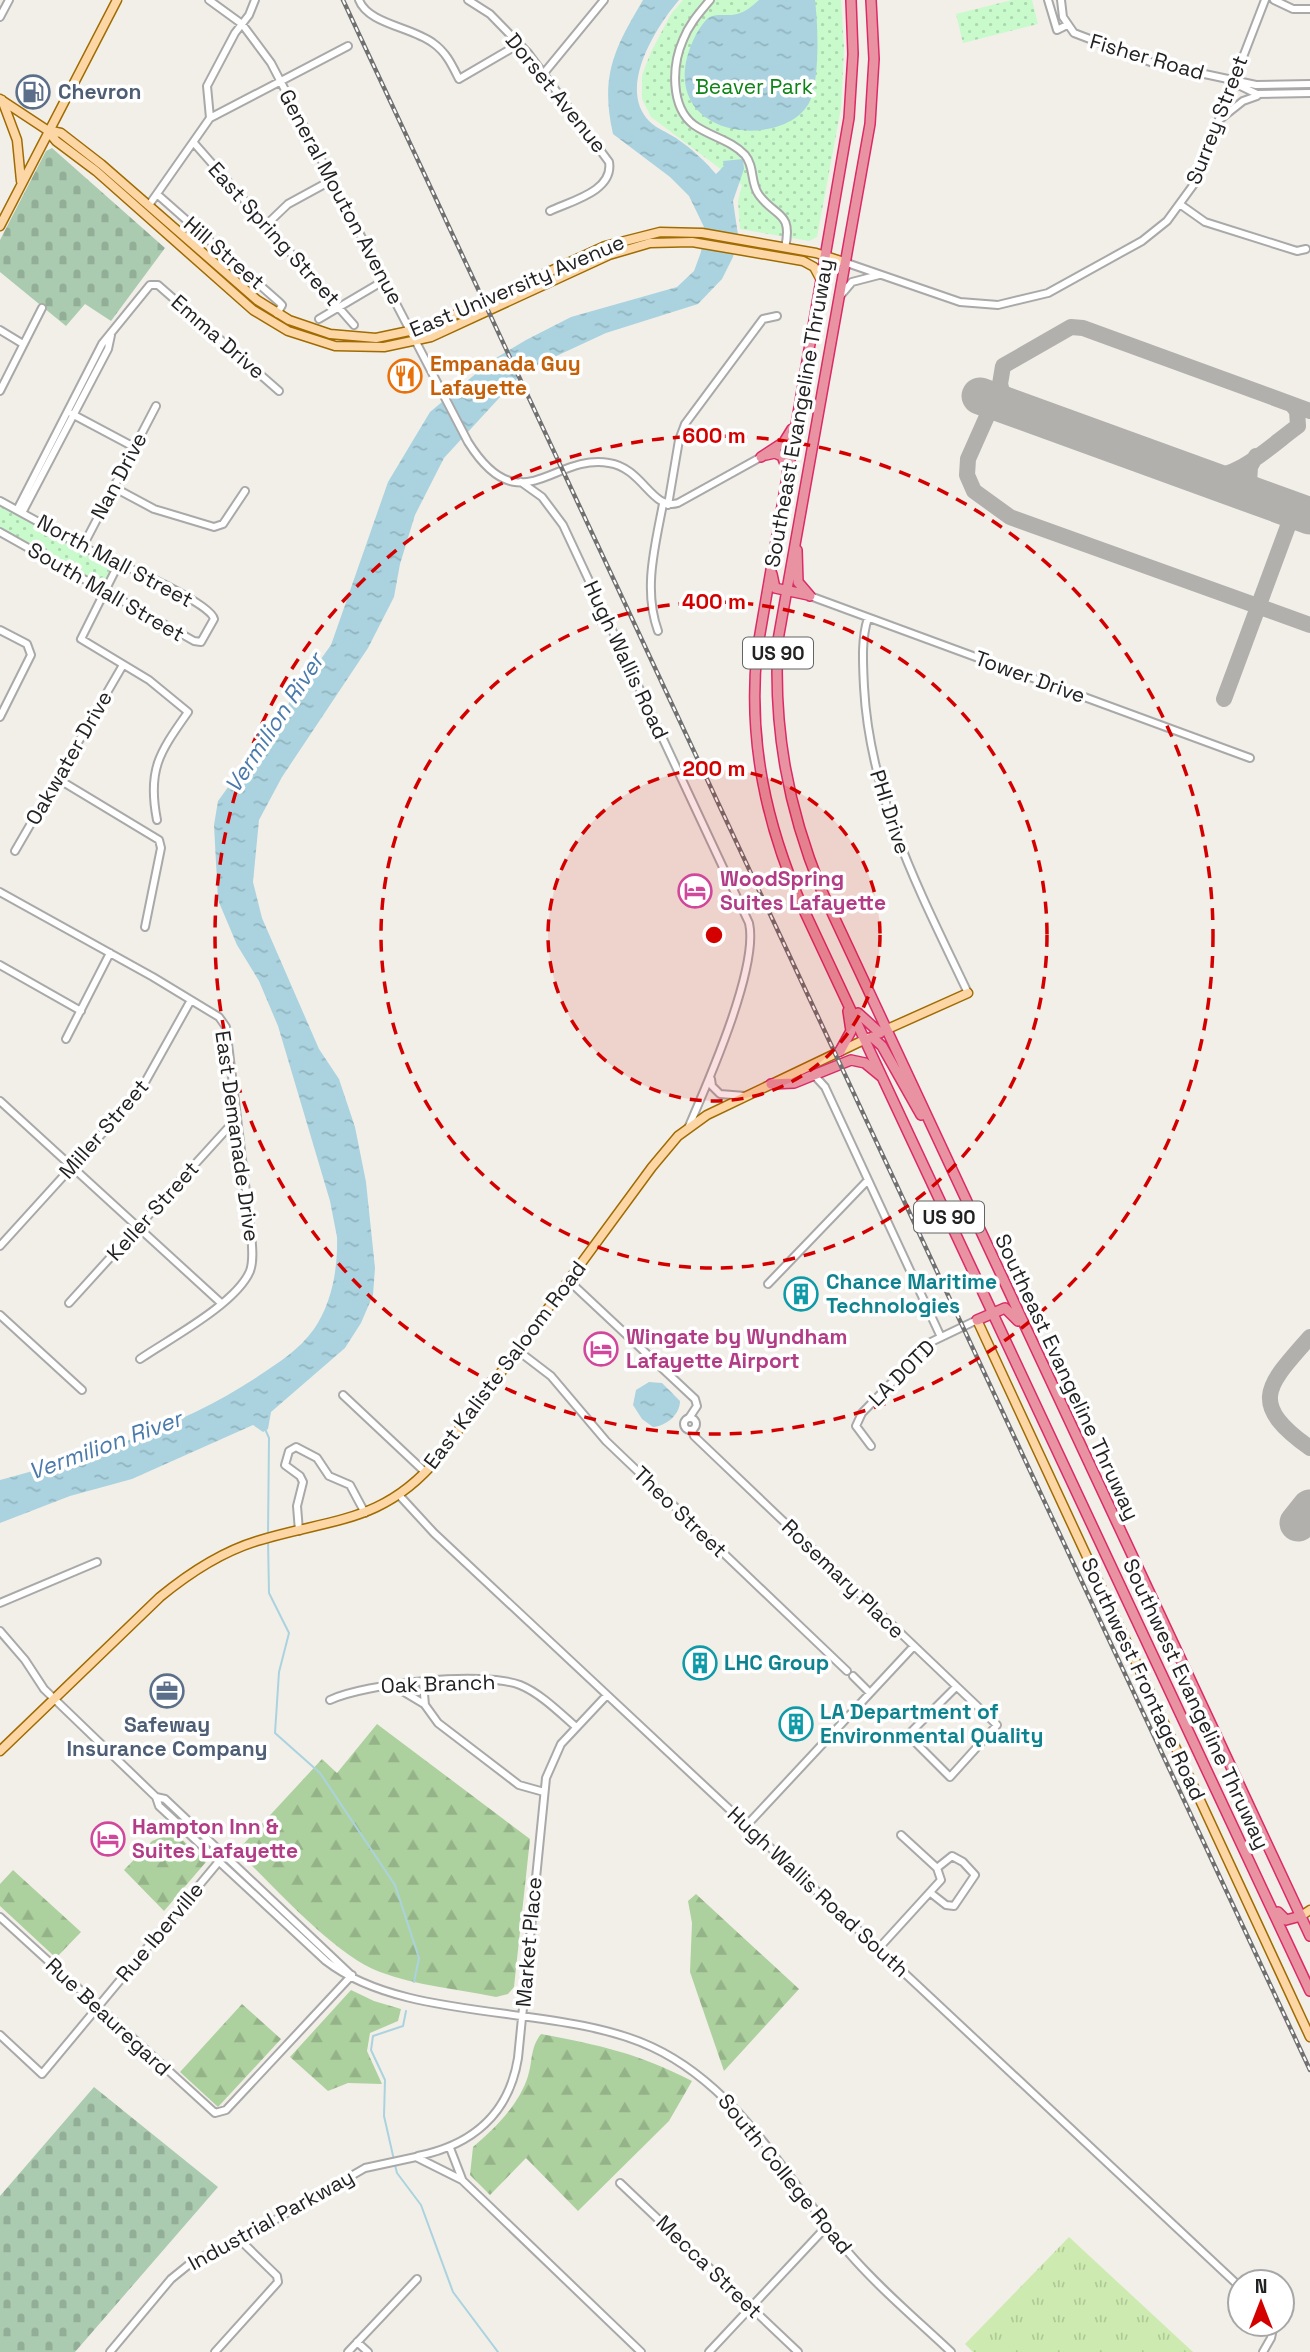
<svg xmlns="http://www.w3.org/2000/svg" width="1310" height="2352" viewBox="0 0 1310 2352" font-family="'Space Grotesk',sans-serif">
<defs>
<pattern id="grass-tufts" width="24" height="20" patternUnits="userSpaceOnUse" patternTransform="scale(1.75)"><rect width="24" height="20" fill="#cdebb0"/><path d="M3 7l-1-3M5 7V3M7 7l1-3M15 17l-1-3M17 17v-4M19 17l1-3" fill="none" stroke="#b0c997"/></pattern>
<pattern id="forest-firs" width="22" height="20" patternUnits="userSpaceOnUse" patternTransform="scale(1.75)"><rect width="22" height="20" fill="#add19e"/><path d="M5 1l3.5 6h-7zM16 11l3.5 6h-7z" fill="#95b388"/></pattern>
<pattern id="cemetery-stones" width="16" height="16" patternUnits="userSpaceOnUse" patternTransform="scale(1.75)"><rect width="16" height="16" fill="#aacbaf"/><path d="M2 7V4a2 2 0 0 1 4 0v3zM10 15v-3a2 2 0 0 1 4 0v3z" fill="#92ae96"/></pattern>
<pattern id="park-dots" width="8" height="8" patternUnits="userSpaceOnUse" patternTransform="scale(1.75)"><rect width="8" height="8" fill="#c8facc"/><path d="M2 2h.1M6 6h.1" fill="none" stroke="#acd6af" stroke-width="1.8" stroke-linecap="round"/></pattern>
<pattern id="water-ripples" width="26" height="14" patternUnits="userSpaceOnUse" patternTransform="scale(1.75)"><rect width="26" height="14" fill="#aad3df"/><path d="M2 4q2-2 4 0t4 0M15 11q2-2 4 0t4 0" fill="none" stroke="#92b5bf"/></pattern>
</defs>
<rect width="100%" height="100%" fill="#f2efe9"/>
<!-- grass -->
<path fill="url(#grass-tufts)" d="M 1069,2237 L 1193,2352 L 973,2352 L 965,2344 Z"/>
<!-- forest -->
<path fill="url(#forest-firs)" d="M 377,1724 L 530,1839 L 514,1987 L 508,1994 L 496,1997 C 459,1989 417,1986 380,1972 C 333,1954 275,1887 237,1851 L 322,1759 L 337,1773 Z
M 174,1832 L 206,1862 L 164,1911 L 124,1870 L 152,1841 Z
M 13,1870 L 81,1932 L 56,1958 L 0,1906 L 0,1884 Z
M 696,1894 L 799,1989 L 724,2071 L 690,1972 L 692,1923 L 688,1901 Z
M 351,1990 L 374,2001 L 401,2009 L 398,2021 L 370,2033 L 367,2051 L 382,2084 L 348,2083 L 328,2091 L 290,2057 Z
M 242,2004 L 281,2039 L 218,2107 L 180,2072 Z
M 541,2034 C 599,2045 638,2053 692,2081 L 669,2121 L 578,2211 L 526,2158 L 490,2195 L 470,2175 L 473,2147 C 495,2128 519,2105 528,2076 C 533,2060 530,2048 541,2034 Z"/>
<!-- cemetery -->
<path fill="url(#cemetery-stones)" d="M 52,148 L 165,248 L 111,321 L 85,304 L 66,326 L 0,272 L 0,240 L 46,151 Z
M 94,2087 L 218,2187 L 75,2352 L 0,2352 L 0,2196 Z"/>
<!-- park -->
<path fill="url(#park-dots)" d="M 683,0 L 841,0 L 844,48 L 841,108 L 817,237 L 809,241 L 740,229 L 738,201 L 742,185 L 651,117 L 642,99 L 642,75 L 651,52 L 671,14 Z
M 1012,0 L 1032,0 L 1038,24 L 963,43 L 956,14 Z
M 0,504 L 113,566 L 103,585 L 0,529 Z"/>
<!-- water -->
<path fill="url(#water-ripples)" d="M 643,0 L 679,0 C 656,27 617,88 649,121 C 657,129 667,132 676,138 C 691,148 705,161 716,174 L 724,166 L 723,161 L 743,159 L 744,169 L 733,201 L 738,235 L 733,257 L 722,279 L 698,304 L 606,333 L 524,371 L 444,458 L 415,515 L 400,564 L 394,597 L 368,648 L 282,777 L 259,820 L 253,882 L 262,918 L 319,1049 L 339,1079 L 355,1127 L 366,1182 L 375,1268 L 373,1295 L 361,1323 L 345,1348 L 271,1412 L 268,1429 L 263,1432 L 253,1425 L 132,1479 L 70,1496 L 0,1523 L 0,1480 C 90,1455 178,1429 257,1377 C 278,1363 299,1350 314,1329 C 332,1303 338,1268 337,1237 L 330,1201 L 278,1026 L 259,981 L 237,945 L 218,900 L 214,825 L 218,801 L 331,645 L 388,482 L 430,412 L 491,361 L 526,340 L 571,317 L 677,287 L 694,271 L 701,252 L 704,227 L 689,196 L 670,177 L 613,134 C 600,76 614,49 643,0 Z
M 759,0 L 815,0 C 818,25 820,77 810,101 C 788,148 671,142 686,62 C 689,48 696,31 706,20 C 714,12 727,17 737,14 C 746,12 752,6 759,0 Z
M 649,1382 L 662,1383 L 680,1401 C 680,1415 666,1426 653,1427 L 642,1419 L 633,1405 L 636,1390 Z"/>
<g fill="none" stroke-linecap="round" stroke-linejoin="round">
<!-- stream -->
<path stroke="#aad3df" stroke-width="2" d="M 265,1429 L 269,1438 L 268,1534
M 268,1540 L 269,1593 L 289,1633 L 279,1672 L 275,1733 L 320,1773 L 395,1885 L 419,1958 L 414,1982
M 394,2160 L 384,2116 L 385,2080 L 371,2050 L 373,2036 L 403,2026 L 406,2011
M 395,2165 L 397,2173 L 421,2205 L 453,2292 L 498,2352"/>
<!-- taxiway -->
<path stroke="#b1b0ac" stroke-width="16" d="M 1310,411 L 1083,328 L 1071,327 L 1003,366 L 1000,384 L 1006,406 L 988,414 L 968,459 L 967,475 L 974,491 L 1010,517 L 1310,625
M 1256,456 L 1250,467 L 1249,483 L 1263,499
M 1202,477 C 1238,480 1270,446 1298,426 L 1297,411 L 1292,405
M 1224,699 L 1294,510
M 1310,1337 C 1267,1386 1247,1403 1310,1448"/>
<!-- runway -->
<path stroke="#b1b0ac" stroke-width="37" d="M 980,396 L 1310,516
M 1298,1523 L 1310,1508"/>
<defs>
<path id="minor" d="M 209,0 L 242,24 L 271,63 L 468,442 C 520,525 553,453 609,463 C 643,468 652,511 678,503 L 761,457
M 359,0 C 368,24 412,27 433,43 C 446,52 452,65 459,79 L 519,44
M 468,0 L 490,14 L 528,53 L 609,162 C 614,191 571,201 550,211
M 710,0 C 700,12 689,24 683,40 C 672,65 670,107 694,125 C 711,137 731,140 745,155 C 755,167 750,183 759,195 C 776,218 793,211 785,248
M 1048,0 L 1057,30 L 1067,25
M 1061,0 L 1063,17 L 1074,33 L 1153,63 L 1256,85 L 1310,84
M 1274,0 L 1293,9 L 1310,9
M 0,17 L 9,0
M 544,73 L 604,0
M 1232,82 L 1257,94 L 1310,93
M 210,118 L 348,46
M 1219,120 L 1243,101 L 1257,96
M 194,143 L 354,325
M 158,195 L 279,302 L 282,305 L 277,314
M 149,205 L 210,118 L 207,86 L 235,33 L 249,15 L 255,0
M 1181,205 L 1205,222 L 1297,251 L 1306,249
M 264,227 L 288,204 L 332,180
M 844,262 L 960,302 L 998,305 L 1048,293 L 1142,241 L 1167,221 L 1194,184 L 1265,0
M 841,295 L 852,282 L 879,275
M 319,319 L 385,280
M 0,330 L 23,344
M 0,391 L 42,308
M 72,414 L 134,447
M 521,482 L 542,497 L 563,525 L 749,923 C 759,967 708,1082 689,1126
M 113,487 L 154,509 L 214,527 L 223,524 L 245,491
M 0,501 L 108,560 C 126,565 211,604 214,619 L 201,642 L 194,641 L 0,532
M 668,505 L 679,440 L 685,424 L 763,319 L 777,316
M 17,510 L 102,344 L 150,285 L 158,285 L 279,391
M 22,513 L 108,349 L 111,335
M 83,546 L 156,406
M 119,563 L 81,639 L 149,680 L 188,712 C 160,752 147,769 157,820
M 810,596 L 1250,758
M 868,618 C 861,639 863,665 864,687 C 870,799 921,894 968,993
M 0,630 L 27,644 L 31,655 L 0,717
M 658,631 C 643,590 655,546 663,504
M 58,779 L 159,840 L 161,848 L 145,927
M 15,851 L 123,665
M 0,892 L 153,977 L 219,1017 L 226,1027 L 251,1233 C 252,1245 254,1260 250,1271 C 236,1304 169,1339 140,1359
M 0,965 L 81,1011
M 66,1039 L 110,953
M 814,1075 L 825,1087 L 940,1335
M 711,1079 L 712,1086 L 720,1094 L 745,1096
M 0,1101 L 221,1303
M 0,1246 L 139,1093 L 191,1000
M 568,1280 L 695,1399 L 697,1406 L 689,1418
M 768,1284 L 868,1180
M 69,1303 L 236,1119
M 0,1315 L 82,1390
M 517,1350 L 551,1376 L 606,1441 L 847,1671
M 343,1395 L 425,1472
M684 1424a6 6 0 1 1 12 0a6 6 0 1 1-12 0Z
M 692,1430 L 694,1436 L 997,1725 L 950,1777 L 908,1735 L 955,1688
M 871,1446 L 856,1426 L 862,1413 L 931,1342 L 977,1320
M 399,1495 L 434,1533 L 1240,2287
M 299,1531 L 297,1506 L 303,1482 L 300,1476 L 285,1465 L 289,1451 L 296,1447 L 317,1458 L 329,1476 L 350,1485 L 365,1513
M 0,1603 L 97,1562
M 0,1631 L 25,1660 L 44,1689 L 156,1797 L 165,1799 L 350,1974
M 853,1676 L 870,1693
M 423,1683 L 425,1705 L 438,1723 L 519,1785 L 544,1792
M 394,1686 L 424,1704
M 330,1700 C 366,1683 483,1671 520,1685 C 540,1693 560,1713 576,1727
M 156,1797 L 159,1806 L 326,1961 C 407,2024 559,2003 652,2047 C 740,2088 787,2180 848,2252 C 879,2288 916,2319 951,2352
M 747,1825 L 913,1647
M 932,1894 L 946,1905 L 954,1906 L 975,1875 L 963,1862 L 952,1856 L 937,1868
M 0,1917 L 215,2113 L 226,2110 L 352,1975
M 879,1948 L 941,1880 L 937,1868 L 901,1835
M 0,2035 L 42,2074 L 221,1859
M 450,2148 L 462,2179
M 418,2156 C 472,2145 509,2114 518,2058 L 546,1778 L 561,1744 L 607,1695
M 620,2183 L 798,2352
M 357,2342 L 368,2352
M 110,2352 L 171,2279 L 192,2262 L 266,2225 L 365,2168 L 416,2157 L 462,2180 L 641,2352
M 215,2352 L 278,2282 L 277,2276 L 239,2239
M 348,2352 L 417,2279
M 709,2352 L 827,2226
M 1263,2352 L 1271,2338 L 1274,2324"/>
<path id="major" d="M 0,99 L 47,130 L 61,133 L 101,164 L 257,300 L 289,320 L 330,334 L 376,338 L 428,327 L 605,246 L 660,232 L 702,233 L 816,253 L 844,262
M 2,100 L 17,140 L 21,181
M 47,130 L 56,141 L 96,171 L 253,310 L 288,331 L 335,346 L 384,347 L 431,337 L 609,255 L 650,243 L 692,242 L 803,261 L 814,267 L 821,280
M 0,226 L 117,0
M 883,1031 L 968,993
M 977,1320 L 1310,2037
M 0,1751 L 160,1597 C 188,1574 221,1552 257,1541 C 331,1518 383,1524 438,1458 L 652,1167 L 678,1136 L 707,1115 L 868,1038
M 1301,1916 L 1310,1910"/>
<path id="highway" d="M 851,0 L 853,54 L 849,118 L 757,651 C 748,741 766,824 802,906 L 1310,1991
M 871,0 L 874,59 L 870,124 L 778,640 C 773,728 788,808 821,889 L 1310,1936
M 766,455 L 775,453 L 782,456 L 787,469
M 761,457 L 784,442 L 792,429
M 797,550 L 798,582 L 810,596
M 772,574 L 775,588 L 808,595
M 858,1013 L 880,1033
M 872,1037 L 882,1046 L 921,1115
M 840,1051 L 851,1031 L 848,1011
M 771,1084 L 794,1083 L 851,1060 L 865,1063 L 882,1077
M 977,1320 L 1005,1308 L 1018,1321
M 1278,1912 L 1286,1920 L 1301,1916"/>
</defs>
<!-- minor casing -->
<use href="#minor" stroke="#a9a9a9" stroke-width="10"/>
<!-- major casing -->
<use href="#major" stroke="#a06b00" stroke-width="11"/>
<!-- highway casing -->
<use href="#highway" stroke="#dc2a67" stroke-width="12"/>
<!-- minor -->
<use href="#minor" stroke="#fff" stroke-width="6"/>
<!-- major -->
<use href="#major" stroke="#fcd6a4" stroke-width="8"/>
<!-- highway -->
<use href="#highway" stroke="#e892a2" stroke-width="9"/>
<defs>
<path id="rail" d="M 343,0 L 1310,2070"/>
</defs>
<!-- rail casing -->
<use href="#rail" stroke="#707070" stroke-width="4.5"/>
<!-- rail -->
<use href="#rail" stroke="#fff" stroke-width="2" stroke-dasharray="5" stroke-linecap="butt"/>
</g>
<!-- distance rings -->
<circle cx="714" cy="935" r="166" fill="#d40000" fill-opacity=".12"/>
<g fill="none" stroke="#d40000" stroke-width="3.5" stroke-dasharray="12 9">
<circle cx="714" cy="935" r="166"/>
<circle cx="714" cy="935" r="333"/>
<circle cx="714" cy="935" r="499"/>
</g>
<!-- icons -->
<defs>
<symbol id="fuel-ring" viewBox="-11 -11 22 22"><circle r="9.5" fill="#fff" stroke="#5c6f8a" stroke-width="1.5"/><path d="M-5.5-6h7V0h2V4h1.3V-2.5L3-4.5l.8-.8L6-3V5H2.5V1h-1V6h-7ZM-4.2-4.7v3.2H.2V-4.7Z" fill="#5c6f8a"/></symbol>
<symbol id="restaurant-ring" viewBox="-11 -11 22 22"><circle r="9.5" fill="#fff" stroke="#e8710a" stroke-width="1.5"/><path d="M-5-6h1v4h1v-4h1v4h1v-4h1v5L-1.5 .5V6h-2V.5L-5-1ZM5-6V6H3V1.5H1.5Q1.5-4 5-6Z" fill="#e8710a"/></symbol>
<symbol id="hotel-ring" viewBox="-11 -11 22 22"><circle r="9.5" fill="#fff" stroke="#d1479c" stroke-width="1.5"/><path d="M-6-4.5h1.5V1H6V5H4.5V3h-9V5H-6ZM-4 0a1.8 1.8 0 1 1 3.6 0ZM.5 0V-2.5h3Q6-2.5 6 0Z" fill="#d1479c"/></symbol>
<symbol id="building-ring" viewBox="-11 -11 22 22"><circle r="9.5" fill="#fff" stroke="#0f9aa8" stroke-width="1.5"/><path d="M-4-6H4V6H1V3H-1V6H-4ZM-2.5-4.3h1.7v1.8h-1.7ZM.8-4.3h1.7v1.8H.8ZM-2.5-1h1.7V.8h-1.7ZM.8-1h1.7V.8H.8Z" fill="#0f9aa8"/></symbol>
<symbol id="office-ring" viewBox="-11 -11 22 22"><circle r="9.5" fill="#fff" stroke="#5c6f8a" stroke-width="1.5"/><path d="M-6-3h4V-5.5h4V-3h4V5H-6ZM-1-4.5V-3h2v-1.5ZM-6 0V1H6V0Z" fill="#5c6f8a"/></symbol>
</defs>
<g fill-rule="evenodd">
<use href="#fuel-ring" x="14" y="73" width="38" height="38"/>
<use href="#restaurant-ring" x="386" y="357" width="38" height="38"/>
<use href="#hotel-ring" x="676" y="872" width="38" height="38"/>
<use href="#building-ring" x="782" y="1275" width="38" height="38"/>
<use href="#hotel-ring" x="582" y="1330" width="38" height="38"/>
<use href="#building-ring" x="681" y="1644" width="38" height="38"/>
<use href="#office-ring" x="148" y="1672" width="38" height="38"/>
<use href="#building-ring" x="777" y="1705" width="38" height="38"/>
<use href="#hotel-ring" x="89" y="1820" width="38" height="38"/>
</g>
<g text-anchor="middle" stroke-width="7" stroke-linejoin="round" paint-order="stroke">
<!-- shield labels -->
<g fill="#fff" stroke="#646464" stroke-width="2">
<rect x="743" y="637.5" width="70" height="31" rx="5"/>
<rect x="914" y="1201.5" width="70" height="31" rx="5"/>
</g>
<g font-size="19" font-weight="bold" fill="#222">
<text x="778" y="660">US 90</text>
<text x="949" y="1224">US 90</text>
</g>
<!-- street labels -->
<g font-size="21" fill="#222" stroke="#fff">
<text transform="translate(1147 57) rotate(16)" y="7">Fisher Road</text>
<text transform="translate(556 93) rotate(51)" y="7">Dorset Avenue</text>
<text transform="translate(1217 120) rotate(-69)" y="7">Surrey Street</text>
<text transform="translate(341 197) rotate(62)" y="7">General Mouton Avenue</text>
<text transform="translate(274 234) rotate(48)" y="7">East Spring Street</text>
<text transform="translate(224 253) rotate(41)" y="7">Hill Street</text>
<text transform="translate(517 286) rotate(-23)" y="7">East University Avenue</text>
<text transform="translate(218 337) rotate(41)" y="7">Emma Drive</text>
<text transform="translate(799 413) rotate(-80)" y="7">Southeast Evangeline Thruway</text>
<text transform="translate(119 476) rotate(-62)" y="7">Nan Drive</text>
<text transform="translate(115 561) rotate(28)" y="7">North Mall Street</text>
<text transform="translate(106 592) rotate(30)" y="7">South Mall Street</text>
<text transform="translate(626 660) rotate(65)" y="7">Hugh Wallis Road</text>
<text transform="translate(1030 677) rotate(20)" y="7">Tower Drive</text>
<text transform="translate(69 758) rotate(-60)" y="7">Oakwater Drive</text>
<text transform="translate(890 812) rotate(72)" y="7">PHI Drive</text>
<text transform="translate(104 1129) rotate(-49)" y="7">Miller Street</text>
<text transform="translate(237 1136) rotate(82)" y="7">East Demanade Drive</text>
<text transform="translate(153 1211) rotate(-48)" y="7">Keller Street</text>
<text transform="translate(505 1365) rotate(-53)" y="7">East Kaliste Saloom Road</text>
<text transform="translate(902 1373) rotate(-45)" y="7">LA DOTD</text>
<text transform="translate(1067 1377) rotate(65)" y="7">Southeast Evangeline Thruway</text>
<text transform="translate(680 1512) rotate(44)" y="7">Theo Street</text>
<text transform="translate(843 1579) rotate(44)" y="7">Rosemary Place</text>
<text transform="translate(1143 1679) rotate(65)" y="7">Southwest Frontage Road</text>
<text transform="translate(438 1684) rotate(-2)" y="7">Oak Branch</text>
<text transform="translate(1196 1704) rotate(65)" y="7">Southwest Evangeline Thruway</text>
<text transform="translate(818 1892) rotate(43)" y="7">Hugh Wallis Road South</text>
<text transform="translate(160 1932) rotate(-50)" y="7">Rue Iberville</text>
<text transform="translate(529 1942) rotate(-85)" y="7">Market Place</text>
<text transform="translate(108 2017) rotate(43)" y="7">Rue Beauregard</text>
<text transform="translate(785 2174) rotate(51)" y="7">South College Road</text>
<text transform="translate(271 2220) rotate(-29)" y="7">Industrial Parkway</text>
<text transform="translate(709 2267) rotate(44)" y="7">Mecca Street</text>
</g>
<!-- park labels -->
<g font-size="21" fill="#0c8416" stroke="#fff">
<text x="754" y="94">Beaver Park</text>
</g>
<!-- service labels -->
<g font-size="21" font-weight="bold" fill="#4e5e75" stroke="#fff" text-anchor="start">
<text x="58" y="99">Chevron</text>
<text x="167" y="1732" text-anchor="middle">Safeway<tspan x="167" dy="24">Insurance Company</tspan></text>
</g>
<!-- food labels -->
<g font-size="21" font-weight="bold" fill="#c56008" stroke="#fff" text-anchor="start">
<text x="430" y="371">Empanada Guy<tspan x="430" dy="24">Lafayette</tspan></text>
</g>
<!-- hotel labels -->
<g font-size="21" font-weight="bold" fill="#b23c85" stroke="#fff" text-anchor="start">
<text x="720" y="886">WoodSpring<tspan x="720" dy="24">Suites Lafayette</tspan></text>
<text x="626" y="1344">Wingate by Wyndham<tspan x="626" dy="24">Lafayette Airport</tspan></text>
<text x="132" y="1834">Hampton Inn &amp;<tspan x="132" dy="24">Suites Lafayette</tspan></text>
</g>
<!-- culture labels -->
<g font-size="21" font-weight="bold" fill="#0d838f" stroke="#fff" text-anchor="start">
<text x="826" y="1289">Chance Maritime<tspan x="826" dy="24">Technologies</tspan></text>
<text x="724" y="1670">LHC Group</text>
<text x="820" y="1719">LA Department of<tspan x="820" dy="24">Environmental Quality</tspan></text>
</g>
<!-- water labels -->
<g font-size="23" font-style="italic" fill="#4a7aab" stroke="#fff">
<text transform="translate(274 723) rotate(-57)" y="8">Vermilion River</text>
<text transform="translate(105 1445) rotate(-20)" y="8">Vermilion River</text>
</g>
</g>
<circle cx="714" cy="935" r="10" fill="#d40000" stroke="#fff" stroke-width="3.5"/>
<g font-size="21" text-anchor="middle" font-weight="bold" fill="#d40000" stroke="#fff" stroke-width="7" stroke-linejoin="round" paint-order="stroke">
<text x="714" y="443">600 m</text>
<text x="714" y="609">400 m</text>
<text x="714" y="776">200 m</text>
</g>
<!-- north arrow -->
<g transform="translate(1261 2303)"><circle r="33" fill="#ffffff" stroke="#a7a7a7" stroke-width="2"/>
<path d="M0-5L12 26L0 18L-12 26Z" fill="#d40000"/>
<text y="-10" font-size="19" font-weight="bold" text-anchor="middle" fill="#222222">N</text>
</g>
</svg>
